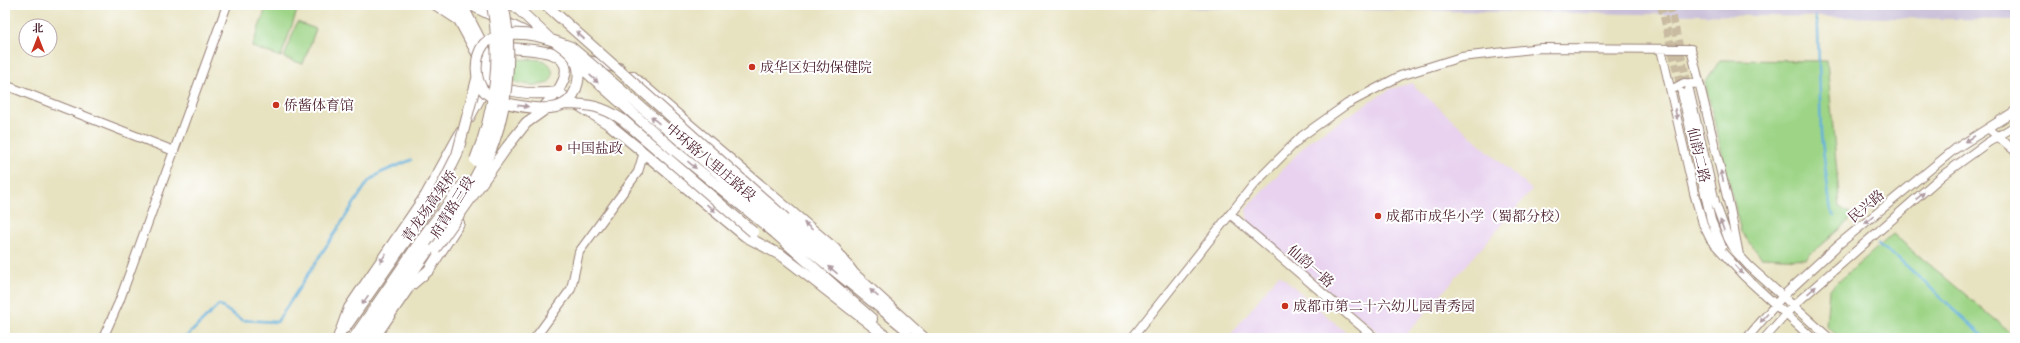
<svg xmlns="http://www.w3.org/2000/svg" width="2020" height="343" viewBox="0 0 2020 343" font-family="'Libre Bodoni','Noto Serif SC',serif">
<rect width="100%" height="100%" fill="#fff"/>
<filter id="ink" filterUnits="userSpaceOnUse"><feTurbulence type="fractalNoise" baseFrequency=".025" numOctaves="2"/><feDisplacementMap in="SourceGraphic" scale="8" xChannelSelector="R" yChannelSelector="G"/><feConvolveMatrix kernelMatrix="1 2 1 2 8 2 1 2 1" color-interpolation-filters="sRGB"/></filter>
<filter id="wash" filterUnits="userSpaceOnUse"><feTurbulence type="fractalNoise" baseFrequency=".012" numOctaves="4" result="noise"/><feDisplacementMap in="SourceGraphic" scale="16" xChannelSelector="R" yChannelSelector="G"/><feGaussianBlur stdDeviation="0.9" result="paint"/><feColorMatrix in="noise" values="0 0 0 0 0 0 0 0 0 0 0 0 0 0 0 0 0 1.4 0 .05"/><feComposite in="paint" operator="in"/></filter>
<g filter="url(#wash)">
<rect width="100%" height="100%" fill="#e7e2c0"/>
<!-- built -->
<path fill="#e8d2ef" d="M 1411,83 L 1532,190 L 1403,338 L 1385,338 L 1248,223 L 1246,209 L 1309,141 L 1390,89 Z
M 1279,274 L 1352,338 L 1228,338 Z"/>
<!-- industrial -->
<path fill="#c9bfd8" d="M 866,5 L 2015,5 L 2015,20 L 1444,11 Z"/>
<!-- green -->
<path fill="#9dd486" stroke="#747a58" d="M 267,5 L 299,5 L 281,57 L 252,47 Z
M 297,22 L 316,29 L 303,64 L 284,58 Z
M 518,59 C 526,60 536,58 544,61 C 553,64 556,78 547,83 C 538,88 514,84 508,77 L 512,61 Z
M 1720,60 L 1827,61 L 1840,207 L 1854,216 L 1805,259 L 1761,257 L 1741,232 L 1705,83 Z
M 1893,234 L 2015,336 L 2015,338 L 1840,338 L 1826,326 L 1829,290 Z"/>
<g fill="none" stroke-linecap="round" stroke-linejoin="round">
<!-- stream -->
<path stroke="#62b0dc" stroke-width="2.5" d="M 1815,17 L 1818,29 L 1821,134 L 1831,212 L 1834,216
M 1877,244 L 1898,258 L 1985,338
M 185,338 L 219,305 L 242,320 L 277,322 L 368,182 L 380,173 L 411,160"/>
</g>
</g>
<g filter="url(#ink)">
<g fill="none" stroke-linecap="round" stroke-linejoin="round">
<!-- minor-tunnel -->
<path stroke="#c8bba2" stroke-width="8" stroke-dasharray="8 4" stroke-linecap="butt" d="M 1661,5 L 1682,92
M 1670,5 L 1689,90"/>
<defs>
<path id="minor" d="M 1661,49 L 1694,193 L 1703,224 L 1711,240 L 1744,276 L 1812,338
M 5,85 L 174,151
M 1671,90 L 1684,83 L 1699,84
M 1689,90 L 1715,202 L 1728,238 L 1736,252 L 1749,266 L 1829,338
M 1682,93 L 1711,220 L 1722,247
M 1988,128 L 2015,151
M 1230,214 L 1375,338
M 103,338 L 119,302 L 227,5
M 535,338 L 571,289 L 579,252 L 638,172 L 644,152
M 1132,338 L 1254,184 L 1302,136 L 1347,104 L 1400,76 L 1461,57 L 1541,48 L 1691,49 L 1730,209 L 1739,255
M 1747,338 L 1782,297 L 1838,245 L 1955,149 L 2015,111
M 1765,338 L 1793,306 L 1943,175 L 1987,143 L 2015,126"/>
<path id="major" d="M 436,5 L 459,20 L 481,61
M 449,5 L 458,11 L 465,20
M 462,5 L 490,59
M 471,5 L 529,34
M 508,48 C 536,50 586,49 557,92 C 539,95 478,95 487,64 C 490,54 499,51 508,48 Z
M 550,52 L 619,68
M 632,76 L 835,249 L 854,274
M 539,113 L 557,92 L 610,125 L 745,236 L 784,257
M 469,118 L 489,81
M 786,219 L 854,274 L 924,338
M 780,226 L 907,330
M 775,233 L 872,319
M 780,254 L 888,338
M 345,328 L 435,199
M 338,338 L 349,308 L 426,195 L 461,132
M 374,338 L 409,287 L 429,270 L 459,223"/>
<path id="highway" d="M 355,338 L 425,236 L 464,185
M 365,338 L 452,215"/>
</defs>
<!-- minor casing -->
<use href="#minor" stroke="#988076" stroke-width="10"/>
<!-- major casing -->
<use href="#major" stroke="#988076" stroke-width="12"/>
<!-- highway casing -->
<use href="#highway" stroke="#988076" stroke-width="14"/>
<!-- minor -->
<use href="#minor" stroke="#fff" stroke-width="8"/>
<!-- major -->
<use href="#major" stroke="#fff" stroke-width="10"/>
<!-- highway -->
<use href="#highway" stroke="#fff" stroke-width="12"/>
<defs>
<path id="major-bridge" d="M 514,5 L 549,38
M 546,5 L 786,219
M 554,41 C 561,46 569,51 574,58 C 583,72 578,96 564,104 C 550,113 513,106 498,100 C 494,98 489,96 485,92 C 474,81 474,57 484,44 C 487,41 495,37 500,36 C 523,29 550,39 571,47 L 780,226
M 575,62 L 674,150 L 775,233
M 564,104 C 589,104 602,106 623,120 L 753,232
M 435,199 L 457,155 L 477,79
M 435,249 L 507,147 L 526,123 L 547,108"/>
<path id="highway-bridge" d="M 476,160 C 496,112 503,57 493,5
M 470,189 C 478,174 487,159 493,142 C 507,103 512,45 502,5"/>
</defs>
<!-- major-bridge casing -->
<use href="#major-bridge" stroke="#988076" stroke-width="12" stroke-linecap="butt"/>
<!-- highway-bridge casing -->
<use href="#highway-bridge" stroke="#988076" stroke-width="14" stroke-linecap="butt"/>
<!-- major-bridge -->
<use href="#major-bridge" stroke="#fff" stroke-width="10"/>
<!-- highway-bridge -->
<use href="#highway-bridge" stroke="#fff" stroke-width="12"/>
</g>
<!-- one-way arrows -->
<defs><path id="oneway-solid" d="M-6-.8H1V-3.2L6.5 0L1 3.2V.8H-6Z"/></defs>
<g fill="#ae9aa0">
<use href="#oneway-solid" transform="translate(580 35) rotate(-138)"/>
<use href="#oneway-solid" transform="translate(594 79) rotate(43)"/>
<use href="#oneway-solid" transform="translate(523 106) rotate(6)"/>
<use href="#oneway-solid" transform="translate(1676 114) rotate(77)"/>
<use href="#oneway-solid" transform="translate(655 120) rotate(-139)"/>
<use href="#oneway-solid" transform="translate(1970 139) rotate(147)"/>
<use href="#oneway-solid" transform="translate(692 165) rotate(40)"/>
<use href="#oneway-solid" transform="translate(1722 176) rotate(-104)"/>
<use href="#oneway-solid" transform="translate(1920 196) rotate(-41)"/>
<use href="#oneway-solid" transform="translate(711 208) rotate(40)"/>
<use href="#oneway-solid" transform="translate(1869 220) rotate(140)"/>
<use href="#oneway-solid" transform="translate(1722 225) rotate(-110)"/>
<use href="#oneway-solid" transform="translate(808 226) rotate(-140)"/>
<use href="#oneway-solid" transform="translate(383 258) rotate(124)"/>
<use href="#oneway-solid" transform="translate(833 270) rotate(-140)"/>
<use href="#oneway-solid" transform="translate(1739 270) rotate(47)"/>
<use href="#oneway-solid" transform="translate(1812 290) rotate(-41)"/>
<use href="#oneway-solid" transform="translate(874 293) rotate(-138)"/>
<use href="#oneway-solid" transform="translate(365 300) rotate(125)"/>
<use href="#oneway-solid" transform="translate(1764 318) rotate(131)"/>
</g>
</g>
<!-- markers -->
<g fill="#c8321e" stroke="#fff" stroke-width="1.5">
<circle cx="752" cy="67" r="4"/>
<circle cx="276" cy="105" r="4"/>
<circle cx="559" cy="148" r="4"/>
<circle cx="1378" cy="216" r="4"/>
<circle cx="1285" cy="306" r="4"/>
</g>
<g text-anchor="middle" stroke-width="4" stroke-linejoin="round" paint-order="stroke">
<!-- poi labels -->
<g font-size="14" fill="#4a1f2b" stroke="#fff" text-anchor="start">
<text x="760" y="72">成华区妇幼保健院</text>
<text x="284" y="110">侨酱体育馆</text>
<text x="567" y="153">中国盐政</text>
<text x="1386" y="221">成都市成华小学（蜀都分校）</text>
<text x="1293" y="311">成都市第二十六幼儿园青秀园</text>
</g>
<!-- street labels -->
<g font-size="14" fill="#4a1f2b" stroke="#fff">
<text transform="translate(1699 155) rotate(77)" y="5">仙韵二路</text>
<text transform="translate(711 162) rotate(40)" y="5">中环路八里庄路段</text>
<text transform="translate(429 206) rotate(-55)" y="5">青龙场高架桥</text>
<text transform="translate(1866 206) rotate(-40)" y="5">民兴路</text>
<text transform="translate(452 207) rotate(-58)" y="5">府青路三段</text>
<text transform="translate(1311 266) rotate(41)" y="5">仙韵一路</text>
</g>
</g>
<!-- margin -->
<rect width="2020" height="343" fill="none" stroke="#fff" stroke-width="20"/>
<!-- north arrow -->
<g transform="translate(38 38)"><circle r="19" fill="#ffffff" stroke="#b7a5aa"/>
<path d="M0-3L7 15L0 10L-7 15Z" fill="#c8321e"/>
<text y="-6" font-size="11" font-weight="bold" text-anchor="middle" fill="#4a1f2b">北</text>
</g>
</svg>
